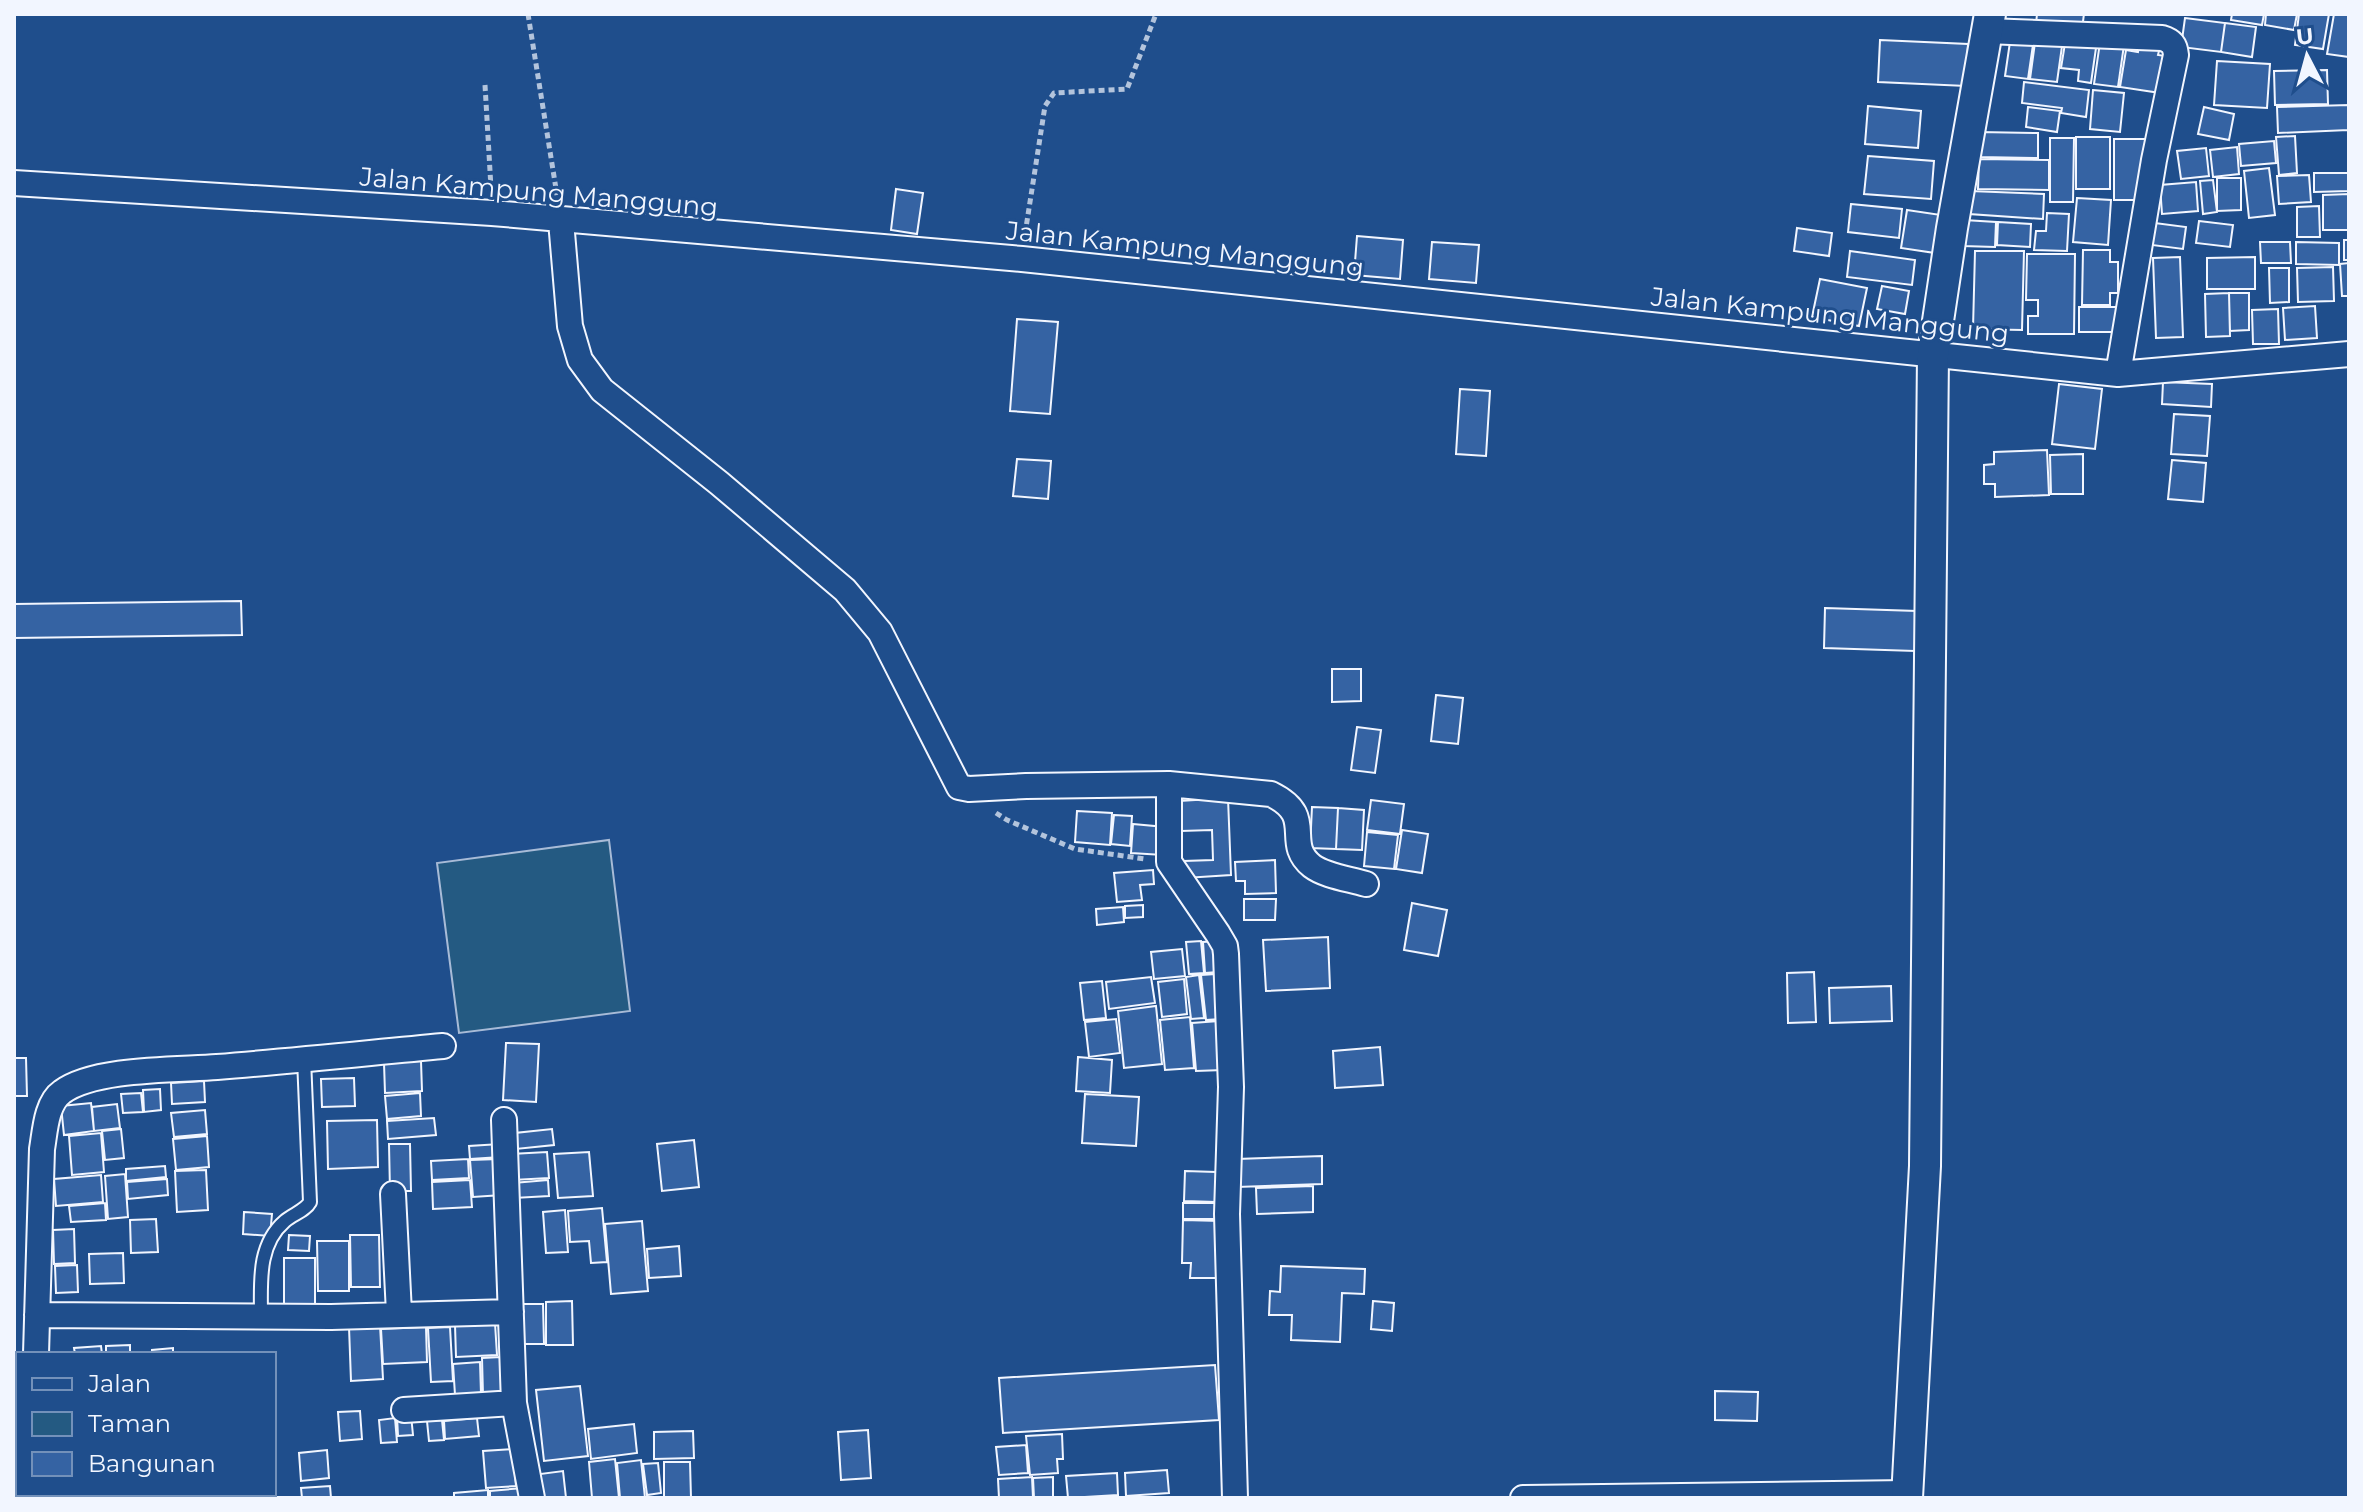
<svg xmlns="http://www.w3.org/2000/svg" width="2363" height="1512" viewBox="0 0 2363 1512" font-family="Montserrat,sans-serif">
<rect width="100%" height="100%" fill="#1f4e8c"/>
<!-- green -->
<path fill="#245a82" stroke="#a8bbd7" stroke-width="2" d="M 609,840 L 630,1011 L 459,1033 L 437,863 Z"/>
<!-- building -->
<path fill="#3563a3" stroke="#f2f6ff" stroke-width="2" d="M 2037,14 L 2084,14 L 2082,29 L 2036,24 Z
M 2232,14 L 2264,14 L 2262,25 L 2231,20 Z
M 2266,14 L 2297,14 L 2294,30 L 2265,25 Z
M 2299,14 L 2329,14 L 2323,49 L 2295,45 Z
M 2334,14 L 2349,14 L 2349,57 L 2327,54 Z
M 2185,18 L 2225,23 L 2221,52 L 2181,47 Z
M 2225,23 L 2256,27 L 2252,57 L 2221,52 Z
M 2011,35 L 2034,38 L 2028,79 L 2005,76 Z
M 2036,35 L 2063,39 L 2057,82 L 2030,79 Z
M 2066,37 L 2097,41 L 2091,83 L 2078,81 L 2079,70 L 2061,68 Z
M 1880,40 L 1968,44 L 1966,86 L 1878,82 Z
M 2100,42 L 2124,45 L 2118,87 L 2094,84 Z
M 2139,44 L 2160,47 L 2158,55 L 2172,57 L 2167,94 L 2120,87 L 2126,50 L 2138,52 Z
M 2217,61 L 2270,64 L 2267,108 L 2214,105 Z
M 2327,70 L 2328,104 L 2275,105 L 2274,71 Z
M 2024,82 L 2089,90 L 2086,117 L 2061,113 L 2062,108 L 2022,103 Z
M 2093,90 L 2124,93 L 2120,132 L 2090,129 Z
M 2349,105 L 2349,140 L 2348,130 L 2278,133 L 2277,107 Z
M 1868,106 L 1921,111 L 1918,148 L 1865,144 Z
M 2028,107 L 2060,111 L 2057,132 L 2026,127 Z
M 2204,107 L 2234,114 L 2229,140 L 2198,134 Z
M 1979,132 L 2038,133 L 2038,158 L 1979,157 Z
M 2295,136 L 2297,173 L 2279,175 L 2276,137 Z
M 2076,137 L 2110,137 L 2110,189 L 2076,189 Z
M 2050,138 L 2074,138 L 2073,202 L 2050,202 Z
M 2114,139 L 2152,139 L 2152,157 L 2142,157 L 2142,200 L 2114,200 Z
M 2274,141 L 2276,163 L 2241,166 L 2239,144 Z
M 2237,147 L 2239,174 L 2213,177 L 2210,150 Z
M 2206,148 L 2209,176 L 2181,179 L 2177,151 Z
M 1868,156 L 1934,161 L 1931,199 L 1864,194 Z
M 1979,159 L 2049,160 L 2049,190 L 1978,189 Z
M 2269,168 L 2275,215 L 2249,218 L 2244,171 Z
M 2314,173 L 2348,173 L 2349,191 L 2314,192 Z
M 2309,175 L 2311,202 L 2279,204 L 2277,176 Z
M 2217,178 L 2241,178 L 2241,210 L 2217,211 Z
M 2213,180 L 2217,212 L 2203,214 L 2200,181 Z
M 2196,182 L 2198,211 L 2162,214 L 2160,185 Z
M 896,189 L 923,193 L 917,234 L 891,230 Z
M 1970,191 L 2044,194 L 2043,219 L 1969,214 Z
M 2349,194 L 2349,230 L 2323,230 L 2323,195 Z
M 2077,198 L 2111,200 L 2108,245 L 2073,242 Z
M 1851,204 L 1902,209 L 1899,238 L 1848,232 Z
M 2319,206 L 2320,237 L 2297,237 L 2297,207 Z
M 1907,210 L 1941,215 L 1935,253 L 1901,248 Z
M 2047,213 L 2069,214 L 2067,251 L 2034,250 L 2036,231 L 2046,231 Z
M 1964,220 L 1996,222 L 1995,247 L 1963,246 Z
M 2199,221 L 2233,225 L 2230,247 L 2196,243 Z
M 1998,222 L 2031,224 L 2030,247 L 1997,245 Z
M 2147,222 L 2186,227 L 2183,249 L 2144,244 Z
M 1797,228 L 1832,233 L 1829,256 L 1794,251 Z
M 1357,236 L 1403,240 L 1400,279 L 1354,275 Z
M 2344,240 L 2349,240 L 2349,260 L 2344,260 Z
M 1432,242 L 1479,245 L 1476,283 L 1429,279 Z
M 2260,242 L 2290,242 L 2291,263 L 2261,263 Z
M 2296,242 L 2339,243 L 2339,265 L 2296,264 Z
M 2083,250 L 2110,250 L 2110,262 L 2118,262 L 2118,293 L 2110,293 L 2110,305 L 2082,305 Z
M 1850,251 L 1915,260 L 1912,285 L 1847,277 Z
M 1975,251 L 2024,251 L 2022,330 L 1973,329 Z
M 2027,254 L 2075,254 L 2074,334 L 2028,334 L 2028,316 L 2038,316 L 2038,300 L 2026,300 Z
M 2180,257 L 2183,337 L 2156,338 L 2153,258 Z
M 2255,257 L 2255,289 L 2207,289 L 2207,258 Z
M 2349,263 L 2349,296 L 2342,296 L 2340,264 Z
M 2333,267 L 2334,301 L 2298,302 L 2297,268 Z
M 2269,268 L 2289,268 L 2289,302 L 2270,303 Z
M 1820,279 L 1867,288 L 1859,326 L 1812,317 Z
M 1882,286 L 1909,291 L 1905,314 L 1877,309 Z
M 2229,293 L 2249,293 L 2249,330 L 2230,331 Z
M 2229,293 L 2230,336 L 2206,337 L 2205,294 Z
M 2315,306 L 2317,338 L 2285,340 L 2283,308 Z
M 2079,307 L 2122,307 L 2122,332 L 2079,332 Z
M 2278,309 L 2279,344 L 2253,344 L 2252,310 Z
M 1017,319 L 1058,322 L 1050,414 L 1010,411 Z
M 2163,382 L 2212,384 L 2211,407 L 2162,404 Z
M 2059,384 L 2102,389 L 2095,449 L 2052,444 Z
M 1460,389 L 1490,391 L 1486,456 L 1456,454 Z
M 2174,414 L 2210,416 L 2207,456 L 2171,454 Z
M 2047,450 L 2049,495 L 1995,497 L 1995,484 L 1984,484 L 1984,465 L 1994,464 L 1994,452 Z
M 2083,454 L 2083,494 L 2051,494 L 2050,455 Z
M 1017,459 L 1051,461 L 1048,499 L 1013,496 Z
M 2172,460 L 2206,463 L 2203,502 L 2168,499 Z
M 241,601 L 242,635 L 14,638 L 14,604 Z
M 1825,608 L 1917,611 L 1915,651 L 1824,648 Z
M 1332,669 L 1361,669 L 1361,701 L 1332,702 Z
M 1436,695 L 1463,698 L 1458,744 L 1431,741 Z
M 1357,727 L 1381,730 L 1375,773 L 1351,770 Z
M 1228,798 L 1231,875 L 1185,878 L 1184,861 L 1213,860 L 1212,830 L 1181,831 L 1179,801 Z
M 1371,800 L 1404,804 L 1400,834 L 1367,830 Z
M 1312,807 L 1338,808 L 1336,849 L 1310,848 Z
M 1338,808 L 1364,810 L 1362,850 L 1336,849 Z
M 1077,811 L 1112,813 L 1110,845 L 1075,842 Z
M 1114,815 L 1132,816 L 1130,846 L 1111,844 Z
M 1133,824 L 1165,827 L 1163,855 L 1131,853 Z
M 1402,830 L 1428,834 L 1422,873 L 1396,869 Z
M 1367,832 L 1398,835 L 1394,869 L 1364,866 Z
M 1275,860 L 1276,893 L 1245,894 L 1245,881 L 1236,881 L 1235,862 Z
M 1153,870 L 1154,884 L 1140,885 L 1142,900 L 1117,902 L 1114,873 Z
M 1244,899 L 1276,899 L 1275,920 L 1244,920 Z
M 1412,903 L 1447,910 L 1438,956 L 1404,950 Z
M 1143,905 L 1143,917 L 1125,918 L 1125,906 Z
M 1123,907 L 1124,922 L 1097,925 L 1096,909 Z
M 1328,937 L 1330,988 L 1266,991 L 1263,940 Z
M 1201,941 L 1204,973 L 1189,974 L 1186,942 Z
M 1216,941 L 1218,972 L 1205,973 L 1203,942 Z
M 1182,949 L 1185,976 L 1154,979 L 1151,952 Z
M 1814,972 L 1816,1022 L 1788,1023 L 1787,973 Z
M 1216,974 L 1221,1019 L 1206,1020 L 1201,975 Z
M 1199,975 L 1204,1018 L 1191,1019 L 1186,977 Z
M 1151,977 L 1155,1003 L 1109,1009 L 1106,982 Z
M 1184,979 L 1187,1014 L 1162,1017 L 1158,982 Z
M 1102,981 L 1106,1018 L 1084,1020 L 1080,983 Z
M 1891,986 L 1892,1021 L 1830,1023 L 1829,988 Z
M 1156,1006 L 1162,1064 L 1124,1068 L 1118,1011 Z
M 1190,1017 L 1194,1068 L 1165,1070 L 1160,1020 Z
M 1116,1019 L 1120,1053 L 1089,1057 L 1085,1022 Z
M 1219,1021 L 1223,1070 L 1196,1071 L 1192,1023 Z
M 506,1043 L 539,1044 L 536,1102 L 503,1100 Z
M 1380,1047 L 1383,1085 L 1335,1088 L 1333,1051 Z
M 1078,1057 L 1112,1060 L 1110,1093 L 1076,1091 Z
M 14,1058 L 26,1058 L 27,1096 L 14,1096 Z
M 421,1061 L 422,1091 L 385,1093 L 384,1063 Z
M 354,1078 L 355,1106 L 322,1107 L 321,1079 Z
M 204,1081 L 205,1102 L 172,1104 L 171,1083 Z
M 160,1089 L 161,1110 L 144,1112 L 143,1090 Z
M 141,1093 L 143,1112 L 123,1113 L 121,1094 Z
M 420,1093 L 421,1116 L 387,1119 L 385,1096 Z
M 1085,1094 L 1139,1097 L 1136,1146 L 1082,1143 Z
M 91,1103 L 94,1131 L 64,1135 L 61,1106 Z
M 117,1104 L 120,1128 L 94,1131 L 92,1107 Z
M 205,1110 L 207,1134 L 174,1137 L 171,1113 Z
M 434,1118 L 436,1135 L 388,1139 L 387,1121 Z
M 377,1120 L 378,1167 L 328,1169 L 327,1121 Z
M 121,1129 L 124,1158 L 105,1160 L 102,1131 Z
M 552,1129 L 554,1145 L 516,1149 L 515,1133 Z
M 101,1133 L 104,1172 L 72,1175 L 69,1136 Z
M 207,1136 L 209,1167 L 176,1170 L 173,1139 Z
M 694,1140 L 699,1187 L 662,1191 L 657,1144 Z
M 389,1144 L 410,1144 L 411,1191 L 390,1191 Z
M 500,1144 L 501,1157 L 470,1159 L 469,1146 Z
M 547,1152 L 549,1178 L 513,1180 L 511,1154 Z
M 589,1152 L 593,1196 L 558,1198 L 554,1154 Z
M 1322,1156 L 1322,1184 L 1237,1187 L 1237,1159 Z
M 468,1159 L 469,1178 L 432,1180 L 431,1161 Z
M 499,1159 L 502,1195 L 473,1197 L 470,1160 Z
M 165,1166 L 166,1177 L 126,1181 L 126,1169 Z
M 206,1170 L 208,1210 L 177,1212 L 175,1171 Z
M 1185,1171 L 1216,1172 L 1216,1202 L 1184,1201 Z
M 125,1174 L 128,1217 L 108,1219 L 105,1176 Z
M 101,1175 L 103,1202 L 56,1206 L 54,1179 Z
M 167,1179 L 168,1195 L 128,1199 L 127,1182 Z
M 470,1180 L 472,1207 L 433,1209 L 432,1182 Z
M 548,1180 L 549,1196 L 514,1198 L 513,1183 Z
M 1313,1186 L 1313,1212 L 1257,1214 L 1256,1188 Z
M 105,1203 L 106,1220 L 71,1222 L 69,1206 Z
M 1183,1203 L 1220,1203 L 1220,1219 L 1183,1219 Z
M 602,1208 L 607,1262 L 591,1263 L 589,1241 L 570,1242 L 568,1211 Z
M 565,1210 L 568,1252 L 546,1253 L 543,1212 Z
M 244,1212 L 272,1214 L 270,1236 L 243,1234 Z
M 156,1219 L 158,1252 L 131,1253 L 130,1220 Z
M 1183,1220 L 1221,1221 L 1221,1278 L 1190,1278 L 1191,1263 L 1182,1263 Z
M 642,1221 L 648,1291 L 611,1294 L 605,1224 Z
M 74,1229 L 75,1263 L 54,1264 L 53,1230 Z
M 289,1235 L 310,1236 L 309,1251 L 288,1250 Z
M 350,1235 L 379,1235 L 380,1287 L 351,1287 Z
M 317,1241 L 349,1241 L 349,1291 L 318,1291 Z
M 679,1246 L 681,1276 L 649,1278 L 647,1249 Z
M 123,1253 L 124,1283 L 90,1284 L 89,1254 Z
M 284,1258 L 315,1258 L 315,1308 L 284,1308 Z
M 77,1265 L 78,1292 L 56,1293 L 55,1266 Z
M 1281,1266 L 1365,1269 L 1364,1294 L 1342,1293 L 1340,1342 L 1291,1340 L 1292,1315 L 1269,1315 L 1270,1291 L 1280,1292 Z
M 572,1301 L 573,1345 L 546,1345 L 546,1302 Z
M 1373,1301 L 1394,1303 L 1392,1331 L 1371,1329 Z
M 521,1304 L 543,1304 L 544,1344 L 522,1344 Z
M 495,1323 L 497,1355 L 456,1357 L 455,1325 Z
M 380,1325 L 383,1379 L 351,1381 L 349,1327 Z
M 426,1327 L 427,1362 L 383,1364 L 381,1329 Z
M 450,1327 L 453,1381 L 431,1382 L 428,1328 Z
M 130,1345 L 130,1354 L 106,1354 L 106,1346 Z
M 101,1346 L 102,1354 L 75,1354 L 74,1348 Z
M 173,1348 L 173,1354 L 152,1354 L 152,1350 Z
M 501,1357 L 502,1394 L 483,1395 L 482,1358 Z
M 480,1362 L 481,1394 L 455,1395 L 453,1364 Z
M 1215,1365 L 1219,1420 L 1003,1433 L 999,1378 Z
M 580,1386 L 588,1456 L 544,1461 L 536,1390 Z
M 1715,1391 L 1758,1392 L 1757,1421 L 1715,1420 Z
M 360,1411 L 362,1439 L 340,1441 L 338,1412 Z
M 411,1415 L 413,1435 L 398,1436 L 397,1416 Z
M 395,1418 L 397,1442 L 381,1443 L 379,1420 Z
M 477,1418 L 479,1436 L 445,1439 L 444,1421 Z
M 442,1420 L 444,1440 L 429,1441 L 427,1421 Z
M 634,1424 L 637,1453 L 591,1459 L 588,1429 Z
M 868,1430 L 871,1478 L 841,1480 L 838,1432 Z
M 693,1431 L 694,1458 L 654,1459 L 654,1432 Z
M 1062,1434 L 1063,1459 L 1057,1459 L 1058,1473 L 1030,1475 L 1026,1436 Z
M 1026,1445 L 1028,1473 L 999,1475 L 996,1447 Z
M 513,1449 L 516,1486 L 486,1488 L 483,1451 Z
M 327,1450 L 329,1478 L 301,1481 L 299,1453 Z
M 615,1459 L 619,1498 L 592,1498 L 589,1462 Z
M 641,1460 L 645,1498 L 620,1498 L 617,1463 Z
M 664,1462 L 690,1462 L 691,1498 L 664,1498 Z
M 658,1463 L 661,1493 L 647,1495 L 643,1464 Z
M 1167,1470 L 1169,1493 L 1126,1496 L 1125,1473 Z
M 563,1471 L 566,1498 L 543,1498 L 540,1474 Z
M 1117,1473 L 1118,1495 L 1068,1498 L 1066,1476 Z
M 1032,1477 L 1033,1498 L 999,1498 L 998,1479 Z
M 1053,1477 L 1053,1498 L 1034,1498 L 1033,1478 Z
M 330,1486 L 331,1498 L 302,1498 L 301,1488 Z
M 523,1488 L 524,1498 L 490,1498 L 490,1491 Z
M 488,1490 L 488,1498 L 454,1498 L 454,1493 Z
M 216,1494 L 242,1494 L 242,1498 L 216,1498 Z"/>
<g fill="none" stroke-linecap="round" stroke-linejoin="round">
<defs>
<path id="service" d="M 261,1316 C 261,1283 257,1245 285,1221 C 293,1214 305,1211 310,1202 L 304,1059"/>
<path id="minor" d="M 1987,31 L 2162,38 C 2172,41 2175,45 2176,55 L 2154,160 L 2118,374
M 14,183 L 492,213 L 1022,259 L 2118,374 L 2349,354
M 561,221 L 570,326 L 580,360 L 602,390 L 719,483 L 845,590 L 880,632 L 959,787 L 969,789 L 1026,786 L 1169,784 L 1271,794 C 1318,817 1282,842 1312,866 C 1325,876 1350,879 1366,884
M 1169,784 L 1169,862 L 1218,934 L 1225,946 L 1226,954 L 1231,1087 L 1227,1214 L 1235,1498
M 504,1120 L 514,1403
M 393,1194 L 399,1313
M 37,1315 L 331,1317 L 511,1312
M 36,1354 L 42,1149 C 45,1132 46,1103 62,1092 C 94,1068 176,1070 217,1067 C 293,1061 368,1053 443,1046
M 404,1410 L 514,1403 L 532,1498
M 32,1498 L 32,1494
M 1523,1498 L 1907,1493"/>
<path id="tertiary" d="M 1907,1498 L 1925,1166 L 1933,354 L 1952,228 L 1990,14"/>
</defs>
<!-- service casing -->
<use href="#service" stroke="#f2f6ff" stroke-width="16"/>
<!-- minor casing -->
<use href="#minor" stroke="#f2f6ff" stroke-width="28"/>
<!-- tertiary casing -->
<use href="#tertiary" stroke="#f2f6ff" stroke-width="34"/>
<!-- path -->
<path stroke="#b3c4dc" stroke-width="5" stroke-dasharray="6 4" stroke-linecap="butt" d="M 528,14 L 557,195
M 485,85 L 491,188
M 1025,234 L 1045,106 L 1054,93 L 1127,89 L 1156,14
M 996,813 L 1007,820 L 1075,849 L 1145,859"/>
<!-- service -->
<use href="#service" stroke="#1f4e8c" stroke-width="12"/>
<!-- minor -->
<use href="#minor" stroke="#1f4e8c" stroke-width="24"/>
<!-- tertiary -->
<use href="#tertiary" stroke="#1f4e8c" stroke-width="30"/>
</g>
<g text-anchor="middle" stroke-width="6" stroke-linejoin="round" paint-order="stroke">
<!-- street labels -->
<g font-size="26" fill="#f2f6ff" stroke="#1f4e8c">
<text transform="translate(539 192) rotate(5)" y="9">Jalan Kampung Manggung</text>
<text transform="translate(1185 249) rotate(6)" y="9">Jalan Kampung Manggung</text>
<text transform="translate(1830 315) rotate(6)" y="9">Jalan Kampung Manggung</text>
</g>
</g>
<!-- border -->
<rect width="2363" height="1512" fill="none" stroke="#f2f6ff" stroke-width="32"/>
<!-- legend -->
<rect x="16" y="1352" width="260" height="144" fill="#1f4e8c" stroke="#7391ba" stroke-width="2"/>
<rect x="32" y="1378" width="40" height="12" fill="#1f4e8c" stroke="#7391ba" stroke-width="2"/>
<text x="88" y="1392" font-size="24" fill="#f2f6ff">Jalan</text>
<rect x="32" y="1412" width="40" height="24" fill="#245a82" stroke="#7391ba" stroke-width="2"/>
<text x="88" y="1432" font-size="24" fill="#f2f6ff">Taman</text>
<rect x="32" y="1452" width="40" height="24" fill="#3563a3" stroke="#7391ba" stroke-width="2"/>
<text x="88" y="1472" font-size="24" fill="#f2f6ff">Bangunan</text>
<!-- north arrow -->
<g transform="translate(2307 56) rotate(354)" stroke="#1f4e8c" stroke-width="6" paint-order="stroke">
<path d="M0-6L14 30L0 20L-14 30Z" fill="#f2f6ff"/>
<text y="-12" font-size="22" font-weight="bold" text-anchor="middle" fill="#f2f6ff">U</text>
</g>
</svg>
